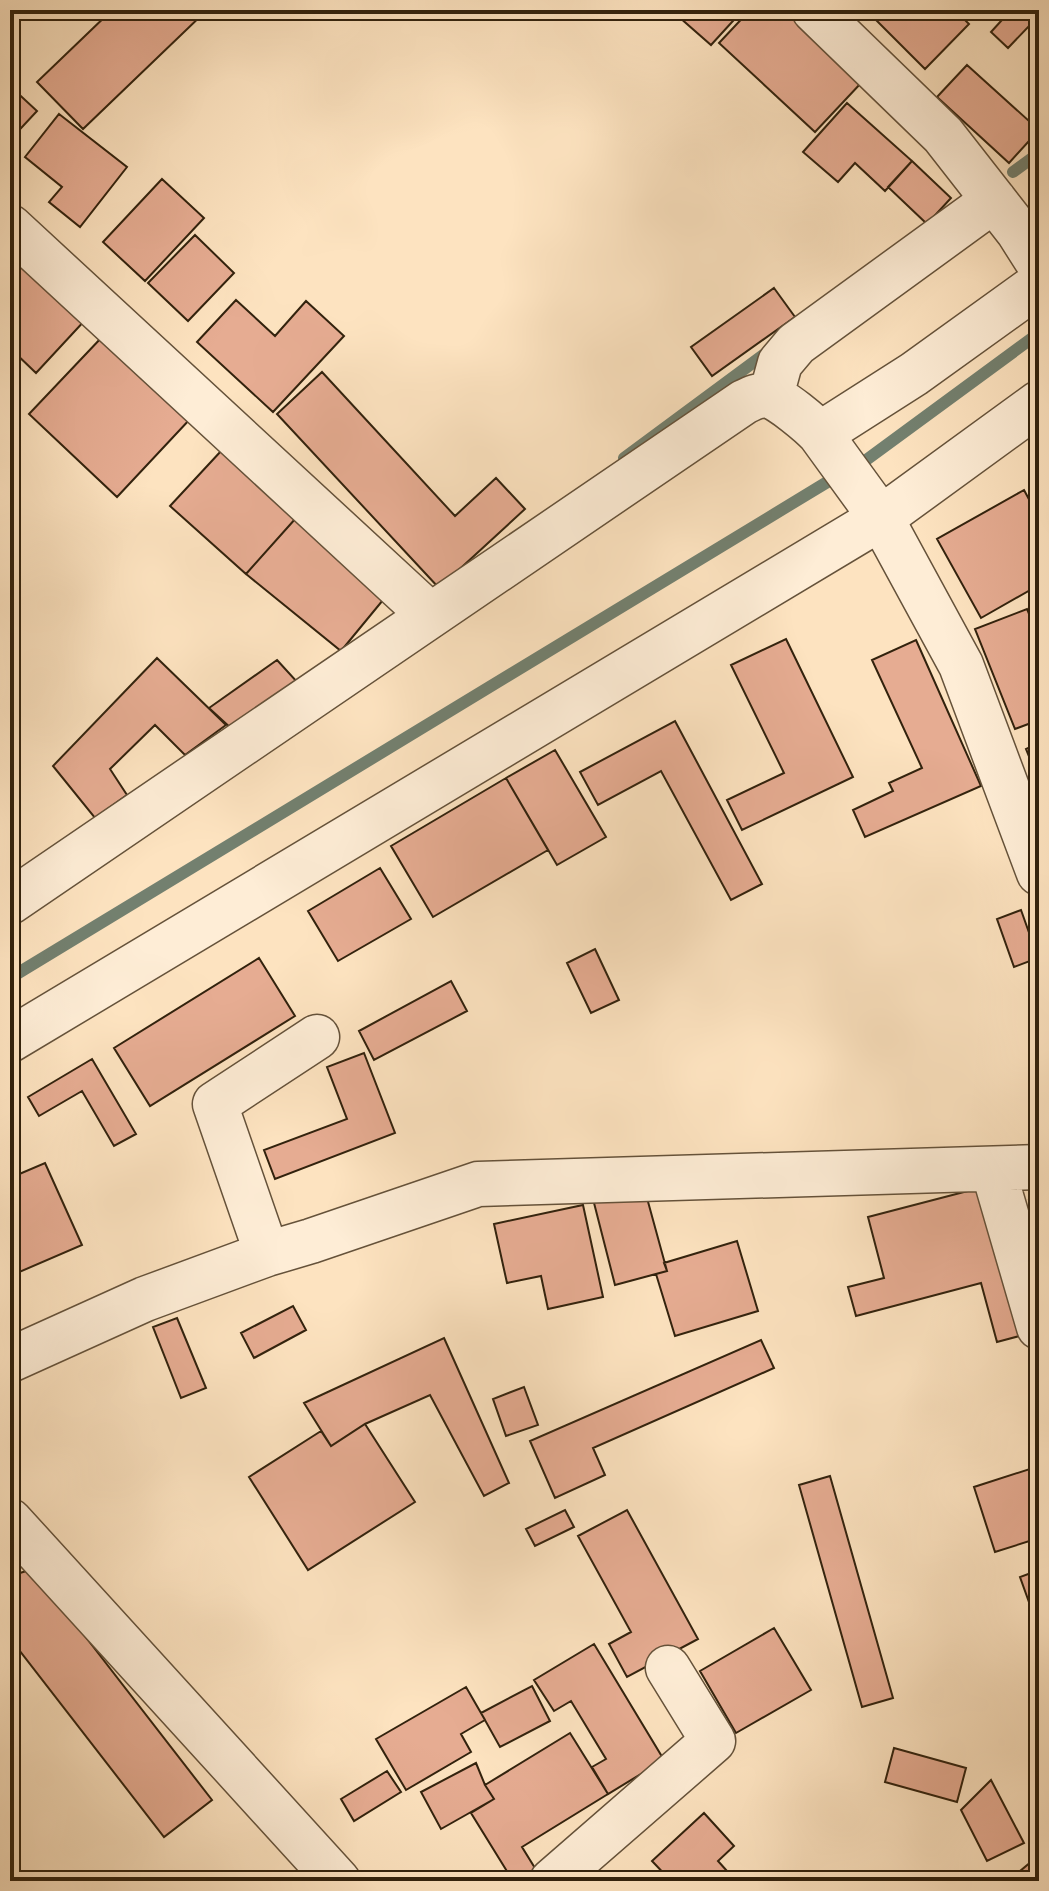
<svg xmlns="http://www.w3.org/2000/svg" width="1049" height="1891" viewBox="0 0 1049 1891" font-family="Alegreya,serif">
<rect width="100%" height="100%" fill="#fde3c0"/>
<filter id="stains"><feTurbulence type="fractalNoise" baseFrequency=".0025" numOctaves="4"/><feColorMatrix values="0 0 0 0 .2 0 0 0 0 .09 0 0 0 0 .02 0 0 0 .5 -.17"/></filter>
<radialGradient id="worn" r=".72"><stop offset=".6" stop-color="#630" stop-opacity="0"/><stop offset="1" stop-color="#630" stop-opacity=".3"/></radialGradient>
<g fill="none" stroke-linecap="round" stroke-linejoin="round">
<!-- stream -->
<path stroke="#73806f" stroke-width="12" d="M 1013,172 L 1039,153
M 624,458 L 770,350
M 858,466 L 1039,333
M 10,978 L 829,481"/>
</g>
<!-- building -->
<path fill="#e6ac92" stroke="#32220d" stroke-width="2" d="M 10,10 L 29,10 L 10,28 Z
M 128,10 L 207,10 L 83,129 L 37,82 L 111,11 L 119,19 Z
M 671,10 L 743,10 L 711,45 Z
M 750,10 L 785,10 L 862,82 L 815,132 L 719,43 Z
M 874,10 L 955,10 L 969,24 L 925,69 L 870,14 Z
M 1011,10 L 1039,10 L 1039,34 L 1029,26 L 1008,48 L 991,32 Z
M 967,65 L 1039,130 L 1009,163 L 937,97 Z
M 10,86 L 37,111 L 10,140 Z
M 847,103 L 912,161 L 885,191 L 855,163 L 838,182 L 803,152 Z
M 59,114 L 127,167 L 80,227 L 49,202 L 62,187 L 25,157 Z
M 912,161 L 951,198 L 927,224 L 888,187 Z
M 162,179 L 204,218 L 145,281 L 103,242 Z
M 195,235 L 234,273 L 188,321 L 148,283 Z
M 10,247 L 87,318 L 36,373 L 10,348 Z
M 774,288 L 795,317 L 712,376 L 691,347 Z
M 236,300 L 275,336 L 306,301 L 344,336 L 273,412 L 197,342 Z
M 103,336 L 191,418 L 117,497 L 29,414 Z
M 322,372 L 455,516 L 496,478 L 525,509 L 439,588 L 277,414 Z
M 222,450 L 296,518 L 246,574 L 170,506 Z
M 1024,490 L 1039,518 L 1039,552 L 1031,556 L 1039,569 L 1039,585 L 981,618 L 937,539 Z
M 296,518 L 383,600 L 341,651 L 246,574 Z
M 1027,609 L 1039,639 L 1039,720 L 1015,729 L 975,629 Z
M 786,639 L 853,777 L 742,830 L 727,800 L 784,773 L 731,665 Z
M 916,640 L 981,786 L 865,837 L 853,810 L 893,791 L 889,783 L 922,768 L 872,660 Z
M 157,658 L 226,725 L 185,755 L 155,725 L 110,769 L 127,795 L 95,818 L 53,766 Z
M 277,660 L 299,684 L 233,730 L 209,708 Z
M 675,721 L 762,884 L 731,900 L 661,771 L 598,805 L 580,772 Z
M 1039,743 L 1039,781 L 1026,749 Z
M 555,750 L 606,837 L 557,865 L 506,778 Z
M 506,778 L 548,850 L 433,917 L 391,846 Z
M 380,868 L 411,919 L 338,961 L 308,911 Z
M 1021,910 L 1038,958 L 1014,967 L 997,919 Z
M 595,949 L 619,1000 L 591,1013 L 567,963 Z
M 259,958 L 295,1016 L 150,1106 L 114,1048 Z
M 451,981 L 467,1011 L 374,1060 L 359,1031 Z
M 364,1053 L 395,1133 L 275,1179 L 264,1150 L 347,1119 L 327,1067 Z
M 92,1059 L 136,1134 L 114,1146 L 82,1091 L 39,1116 L 28,1097 Z
M 45,1163 L 82,1245 L 10,1276 L 10,1178 Z
M 987,1186 L 1027,1334 L 997,1342 L 981,1283 L 856,1316 L 848,1287 L 884,1278 L 868,1217 Z
M 647,1198 L 667,1271 L 615,1285 L 593,1199 Z
M 1039,1198 L 1039,1242 L 1037,1242 L 1029,1200 Z
M 583,1205 L 603,1297 L 548,1309 L 541,1276 L 507,1283 L 494,1224 Z
M 737,1241 L 758,1311 L 675,1336 L 656,1274 L 667,1271 L 664,1263 Z
M 293,1306 L 306,1330 L 254,1358 L 241,1333 Z
M 177,1318 L 206,1388 L 181,1398 L 153,1327 Z
M 444,1338 L 509,1483 L 484,1496 L 430,1395 L 365,1424 L 331,1446 L 304,1403 Z
M 761,1340 L 774,1368 L 593,1448 L 605,1475 L 555,1498 L 530,1441 Z
M 524,1387 L 538,1425 L 506,1436 L 493,1399 Z
M 365,1424 L 415,1502 L 308,1570 L 249,1477 L 321,1431 L 331,1446 Z
M 1039,1466 L 1039,1538 L 995,1552 L 974,1487 Z
M 830,1476 L 893,1698 L 862,1707 L 799,1485 Z
M 565,1510 L 574,1527 L 535,1546 L 526,1529 Z
M 627,1510 L 698,1639 L 627,1677 L 609,1644 L 631,1632 L 578,1536 Z
M 33,1569 L 212,1800 L 164,1837 L 19,1650 L 10,1657 L 10,1576 Z
M 1039,1570 L 1039,1601 L 1030,1605 L 1020,1577 Z
M 774,1628 L 811,1690 L 736,1733 L 700,1671 Z
M 594,1644 L 664,1760 L 608,1794 L 592,1767 L 606,1759 L 571,1701 L 554,1711 L 534,1680 Z
M 532,1686 L 550,1721 L 500,1747 L 481,1713 Z
M 466,1687 L 485,1720 L 461,1734 L 471,1752 L 406,1790 L 376,1739 Z
M 570,1733 L 608,1794 L 522,1847 L 538,1873 L 526,1881 L 513,1881 L 471,1813 L 494,1799 L 485,1785 Z
M 894,1748 L 966,1768 L 957,1802 L 885,1782 Z
M 476,1763 L 485,1785 L 494,1799 L 441,1829 L 421,1792 Z
M 387,1771 L 401,1792 L 354,1821 L 341,1799 Z
M 991,1780 L 1024,1843 L 987,1861 L 961,1810 Z
M 704,1813 L 734,1846 L 718,1861 L 736,1881 L 671,1881 L 652,1861 Z
M 1038,1856 L 1039,1881 L 1008,1881 Z"/>
<g fill="none" stroke-linecap="round" stroke-linejoin="round">
<defs>
<path id="minor" d="M 814,10 L 943,135 L 1018,231 L 1039,264
M 10,227 L 430,615
M 771,396 L 780,363 L 796,344 L 994,200
M 820,434 L 881,518 L 961,665 L 1039,873
M 10,902 L 744,402 C 752,398 760,394 769,396 C 780,398 812,425 820,434 L 914,374 L 1039,284
M 10,1040 L 881,518 L 1039,403
M 993,1169 L 1039,1327
M 267,1254 L 215,1104 L 317,1037
M 10,1360 L 145,1299 L 267,1254 L 311,1241 L 478,1184 L 1039,1167
M 10,1521 L 338,1881
M 552,1881 L 713,1741 L 668,1668"/>
</defs>
<!-- minor casing -->
<use href="#minor" stroke="#65523a" stroke-width="47"/>
<!-- minor -->
<use href="#minor" stroke="#feedd6" stroke-width="44"/>
</g>
<!-- margin -->
<rect width="1049" height="1891" fill="none" stroke="#fde3c0" stroke-width="40"/>
<rect x="12" y="12" width="1025" height="1867" fill="none" stroke="#32220d" stroke-width="4"/>
<rect x="20" y="20" width="1009" height="1851" fill="none" stroke="#32220d" stroke-width="2"/>
<rect width="100%" height="100%" filter="url(#stains)"/>
<rect width="100%" height="100%" fill="url(#worn)"/>
</svg>
